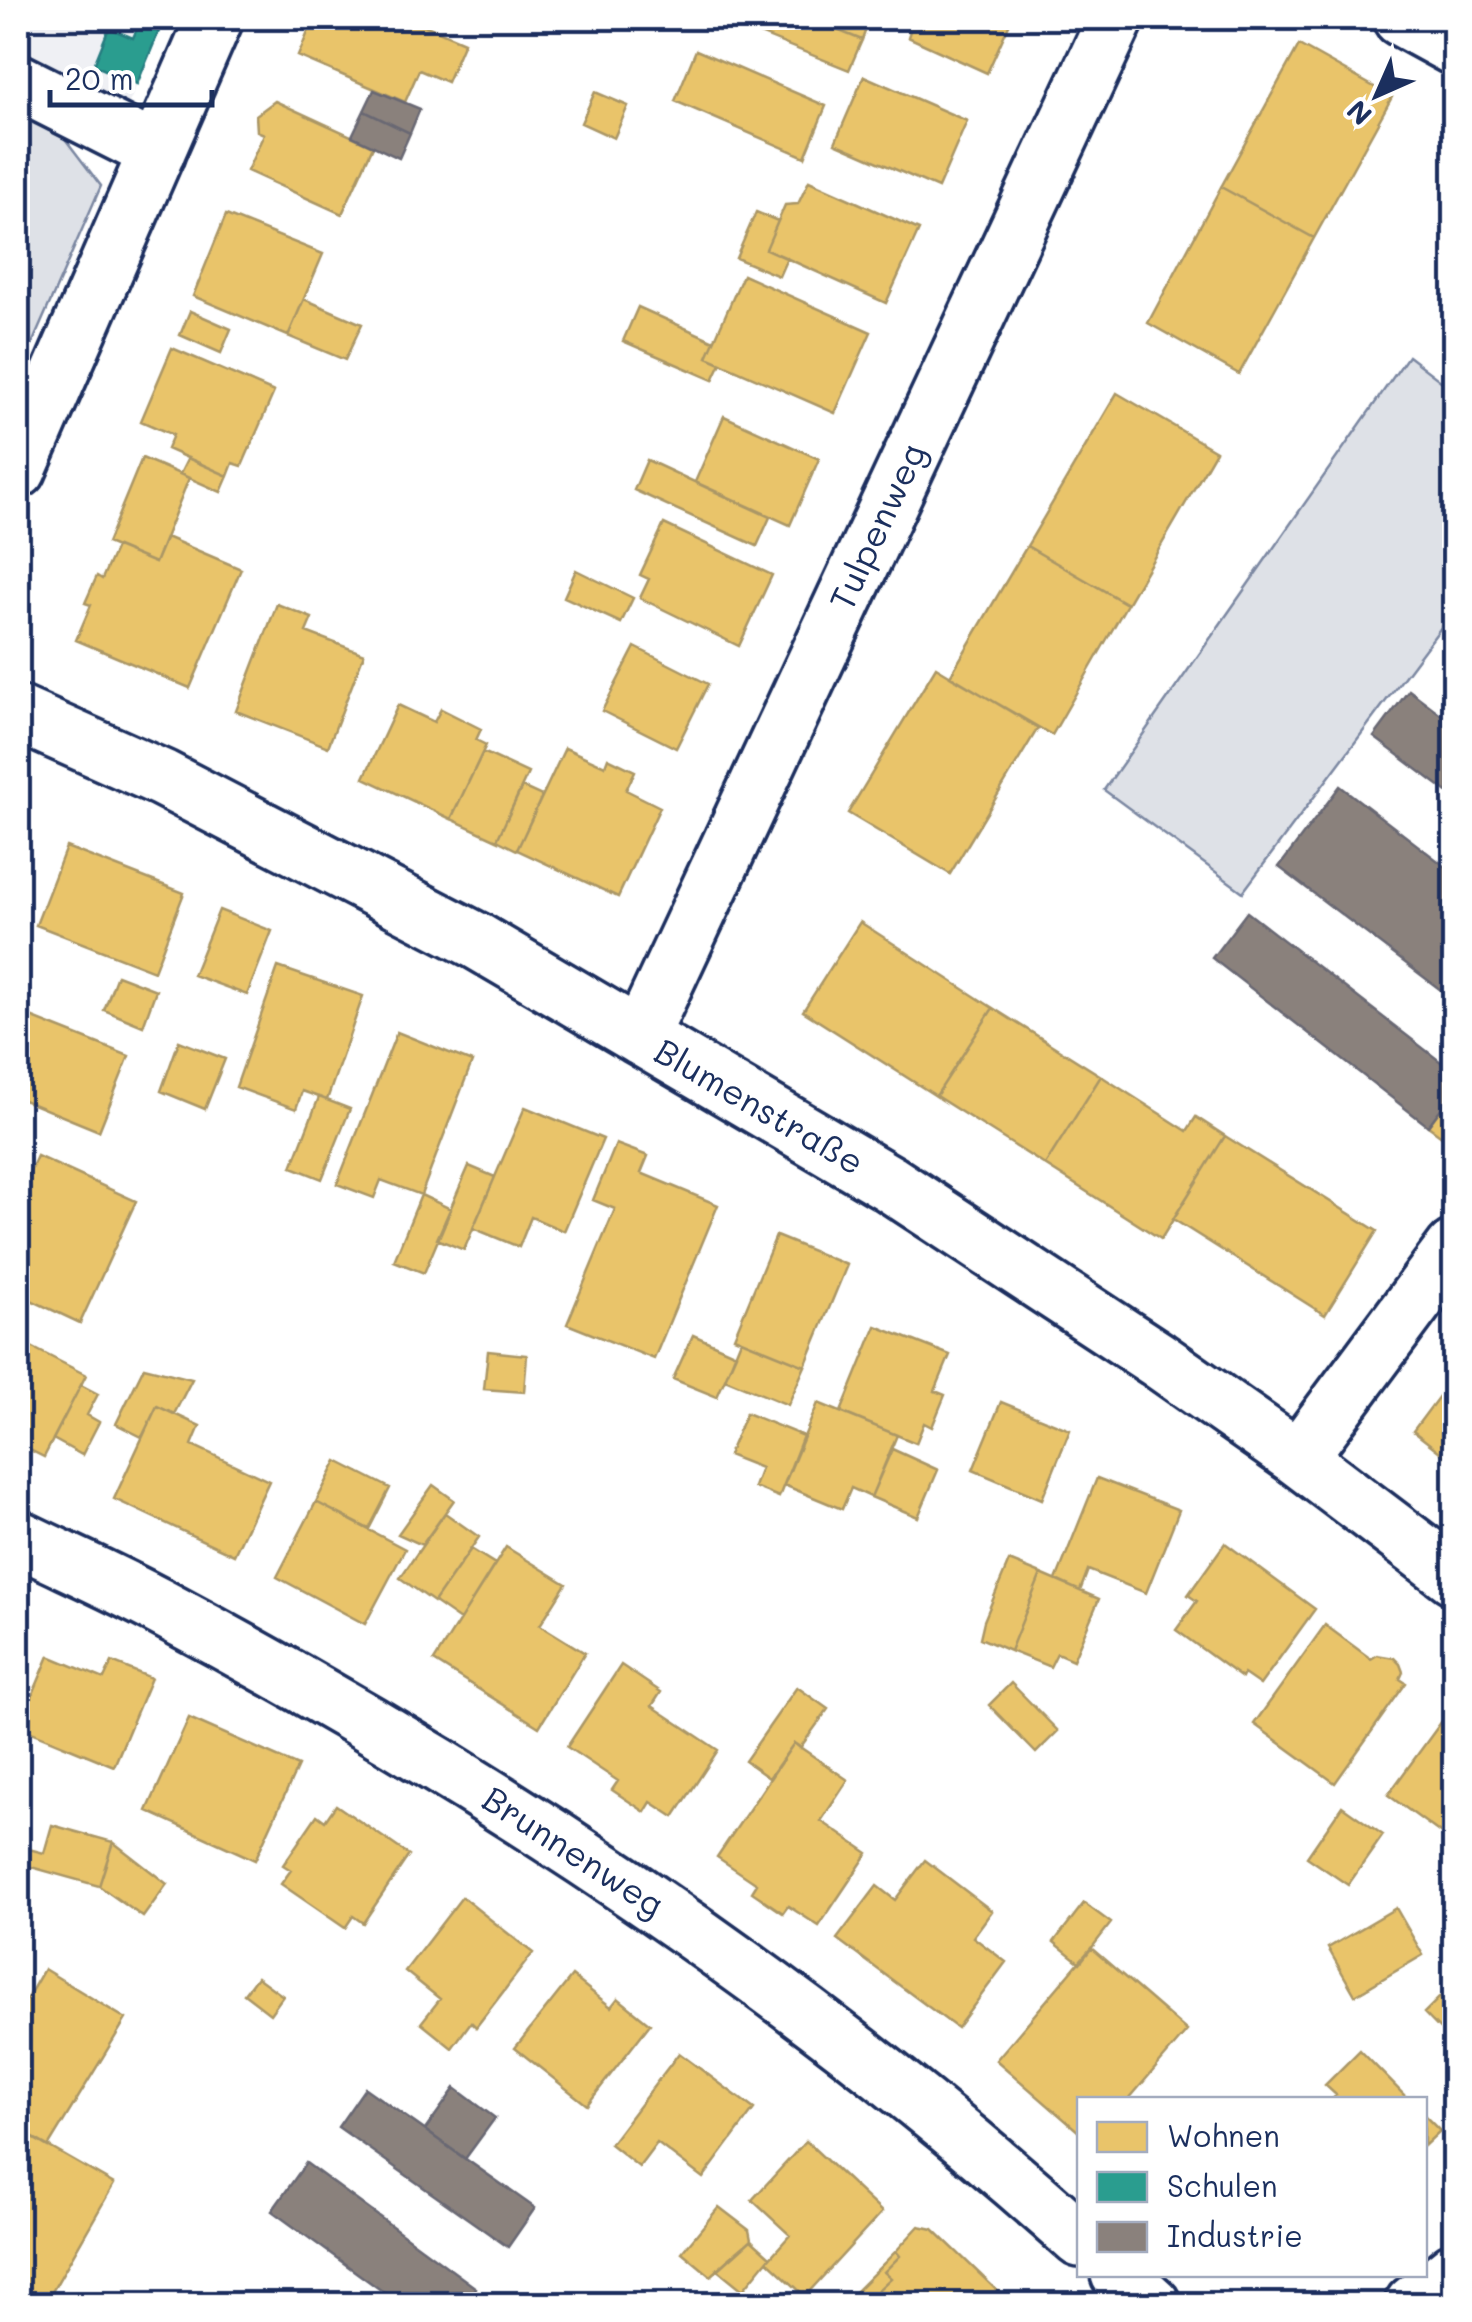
<svg xmlns="http://www.w3.org/2000/svg" width="1472" height="2322" viewBox="0 0 1472 2322" font-family="Mali,sans-serif">
<rect width="100%" height="100%" fill="#fff"/>
<filter id="ink" filterUnits="userSpaceOnUse"><feTurbulence type="fractalNoise" baseFrequency=".01" numOctaves="2"/><feDisplacementMap in="SourceGraphic" scale="20" xChannelSelector="R" yChannelSelector="G"/><feConvolveMatrix kernelMatrix="1 2 1 2 8 2 1 2 1" color-interpolation-filters="sRGB"/></filter>
<g filter="url(#ink)">
<!-- built -->
<path fill="#eff0f4" d="M 18,18 L 165,18 L 127,108 L 18,54 Z"/>
<!-- green -->
<path fill="#dee1e7" stroke="#7c88a2" stroke-width="2.5" d="M 18,109 L 56,127 L 101,186 L 18,376 Z
M 1408,356 L 1454,391 L 1454,610 L 1243,892 L 1104,790 Z"/>
<!-- homes -->
<path fill="#e9c46a" stroke="#ab9766" stroke-width="2.5" d="M 314,18 L 408,18 L 464,42 L 447,82 L 419,70 L 405,102 L 298,56 Z
M 720,18 L 807,18 L 862,40 L 849,70 Z
M 807,18 L 870,18 L 862,40 Z
M 901,18 L 1012,18 L 987,73 L 908,37 L 910,31 L 897,25 Z
M 1299,45 L 1392,97 L 1314,238 L 1221,187 Z
M 696,50 L 826,106 L 805,157 L 675,101 Z
M 864,76 L 967,121 L 938,188 L 835,143 Z
M 595,92 L 628,106 L 614,138 L 581,123 Z
M 275,101 L 373,146 L 342,214 L 247,171 L 264,134 L 257,131 L 256,115 Z
M 809,181 L 919,230 L 886,303 L 766,249 L 785,205 L 798,204 Z
M 1221,187 L 1314,238 L 1239,374 L 1148,323 Z
M 756,212 L 778,221 L 766,249 L 787,258 L 779,276 L 736,258 Z
M 226,215 L 323,254 L 288,336 L 193,296 Z
M 743,275 L 871,332 L 835,413 L 707,357 Z
M 304,299 L 362,324 L 345,360 L 288,336 Z
M 638,307 L 714,341 L 707,357 L 721,363 L 713,380 L 623,341 Z
M 190,311 L 231,329 L 221,353 L 180,335 Z
M 172,348 L 274,392 L 242,466 L 233,463 L 228,476 L 167,449 L 173,435 L 141,421 Z
M 1117,393 L 1216,451 L 1127,604 L 1027,546 Z
M 724,416 L 819,459 L 790,525 L 695,482 Z
M 142,458 L 189,478 L 155,563 L 107,543 Z
M 188,458 L 228,476 L 221,492 L 180,474 Z
M 647,460 L 770,517 L 757,546 L 634,490 Z
M 664,524 L 772,575 L 739,646 L 640,598 L 649,579 L 640,575 Z
M 166,537 L 241,569 L 190,688 L 76,640 L 91,605 L 85,603 L 97,576 L 102,579 L 116,547 L 155,563 Z
M 1027,546 L 1127,604 L 1052,735 L 950,676 Z
M 576,570 L 633,598 L 621,623 L 564,597 Z
M 277,604 L 312,618 L 306,632 L 364,654 L 328,747 L 236,711 Z
M 635,647 L 708,684 L 676,748 L 602,711 Z
M 936,667 L 1038,728 L 950,874 L 848,813 Z
M 398,705 L 434,722 L 441,709 L 481,729 L 476,740 L 486,745 L 451,819 L 364,778 Z
M 565,748 L 605,766 L 608,758 L 635,771 L 626,790 L 660,807 L 618,897 L 517,850 Z
M 483,752 L 528,773 L 497,840 L 451,819 Z
M 522,787 L 542,796 L 517,850 L 497,840 Z
M 66,847 L 184,893 L 154,971 L 36,925 Z
M 219,910 L 272,931 L 247,995 L 193,975 Z
M 860,922 L 993,1008 L 936,1096 L 803,1011 Z
M 278,967 L 363,996 L 327,1100 L 302,1091 L 296,1109 L 236,1087 Z
M 117,975 L 156,990 L 143,1026 L 104,1010 Z
M 993,1008 L 1101,1076 L 1045,1165 L 936,1096 Z
M 28,1016 L 129,1056 L 99,1131 L 18,1098 L 18,1043 Z
M 397,1032 L 472,1062 L 421,1195 L 381,1180 L 374,1198 L 337,1184 Z
M 179,1041 L 225,1059 L 205,1109 L 161,1091 Z
M 1101,1076 L 1187,1131 L 1196,1117 L 1225,1136 L 1161,1239 L 1045,1165 Z
M 1454,1091 L 1454,1145 L 1428,1126 Z
M 319,1097 L 350,1109 L 322,1179 L 292,1167 Z
M 525,1107 L 603,1139 L 564,1231 L 531,1217 L 519,1247 L 473,1228 Z
M 1225,1136 L 1377,1231 L 1325,1315 L 1173,1219 Z
M 616,1144 L 648,1156 L 641,1173 L 718,1205 L 654,1359 L 567,1324 L 615,1209 L 593,1200 Z
M 37,1156 L 136,1201 L 80,1323 L 18,1294 L 18,1198 Z
M 469,1166 L 495,1177 L 464,1250 L 437,1239 Z
M 421,1195 L 451,1209 L 424,1273 L 394,1261 Z
M 776,1236 L 847,1265 L 805,1366 L 734,1337 Z
M 876,1326 L 950,1355 L 935,1391 L 945,1395 L 932,1427 L 924,1423 L 916,1443 L 841,1412 Z
M 693,1335 L 736,1354 L 717,1397 L 673,1379 Z
M 18,1340 L 86,1375 L 44,1457 L 18,1444 Z
M 741,1340 L 805,1366 L 788,1405 L 725,1379 Z
M 488,1351 L 527,1355 L 524,1392 L 484,1389 Z
M 144,1367 L 192,1379 L 174,1414 L 157,1406 L 142,1437 L 116,1424 Z
M 1454,1376 L 1454,1463 L 1413,1431 Z
M 81,1385 L 98,1394 L 87,1415 L 99,1422 L 82,1455 L 53,1439 Z
M 1001,1402 L 1070,1430 L 1042,1499 L 973,1470 Z
M 818,1403 L 897,1435 L 871,1497 L 851,1488 L 842,1509 L 784,1485 Z
M 157,1406 L 200,1426 L 192,1445 L 269,1481 L 234,1555 L 114,1499 Z
M 746,1413 L 803,1436 L 779,1497 L 754,1487 L 761,1468 L 728,1455 Z
M 892,1449 L 938,1470 L 918,1517 L 871,1497 Z
M 337,1461 L 390,1488 L 369,1529 L 316,1502 Z
M 1097,1478 L 1179,1510 L 1146,1593 L 1088,1570 L 1080,1591 L 1056,1580 Z
M 433,1485 L 454,1500 L 422,1545 L 398,1534 Z
M 316,1502 L 405,1549 L 365,1624 L 277,1577 Z
M 445,1513 L 479,1537 L 434,1602 L 400,1578 Z
M 1225,1543 L 1315,1609 L 1260,1685 L 1244,1674 L 1242,1678 L 1176,1630 L 1197,1601 L 1188,1595 Z
M 506,1547 L 566,1584 L 540,1625 L 585,1653 L 539,1727 L 434,1661 Z
M 471,1549 L 495,1564 L 460,1620 L 434,1602 Z
M 1009,1561 L 1041,1574 L 1010,1651 L 980,1638 L 984,1621 Z
M 1041,1574 L 1099,1599 L 1073,1660 L 1057,1653 L 1050,1667 L 1010,1651 Z
M 1325,1625 L 1371,1659 L 1377,1655 L 1394,1658 L 1400,1664 L 1403,1672 L 1400,1679 L 1406,1683 L 1335,1783 L 1254,1724 Z
M 18,1636 L 27,1639 L 18,1661 Z
M 49,1656 L 104,1679 L 112,1662 L 151,1678 L 114,1766 L 19,1727 Z
M 621,1665 L 661,1692 L 652,1706 L 718,1750 L 674,1817 L 651,1802 L 645,1812 L 612,1790 L 618,1781 L 567,1747 Z
M 1011,1683 L 1058,1731 L 1036,1753 L 989,1705 Z
M 797,1687 L 828,1709 L 800,1748 L 794,1743 L 769,1778 L 745,1761 Z
M 1453,1706 L 1454,1707 L 1454,1843 L 1388,1795 Z
M 189,1718 L 298,1766 L 255,1860 L 147,1811 Z
M 794,1743 L 848,1780 L 821,1821 L 868,1853 L 819,1926 L 788,1906 L 783,1913 L 752,1892 L 757,1884 L 717,1857 Z
M 336,1805 L 409,1855 L 363,1923 L 353,1916 L 345,1928 L 281,1884 L 291,1870 L 283,1865 L 317,1815 L 325,1821 Z
M 1342,1806 L 1383,1835 L 1348,1885 L 1307,1857 Z
M 52,1825 L 113,1842 L 99,1886 L 20,1864 L 25,1848 L 44,1853 Z
M 113,1842 L 167,1884 L 143,1917 L 99,1886 Z
M 925,1860 L 992,1911 L 973,1937 L 1006,1962 L 957,2028 L 837,1939 L 877,1886 L 895,1900 Z
M 462,1897 L 533,1953 L 476,2027 L 471,2022 L 452,2048 L 421,2023 L 440,1999 L 405,1971 Z
M 1084,1903 L 1111,1923 L 1080,1963 L 1054,1942 Z
M 1396,1908 L 1423,1955 L 1355,1995 L 1328,1948 Z
M 1091,1948 L 1187,2031 L 1128,2100 L 1080,2100 L 1080,2133 L 996,2060 Z
M 44,1969 L 126,2019 L 48,2147 L 18,2129 L 18,2014 Z
M 572,1976 L 611,2007 L 618,1998 L 650,2024 L 587,2105 L 515,2048 Z
M 257,1977 L 283,1996 L 270,2014 L 244,1994 Z
M 1454,1983 L 1454,2044 L 1424,2013 Z
M 1360,2050 L 1409,2100 L 1332,2100 L 1336,2095 L 1325,2085 Z
M 679,2053 L 754,2109 L 703,2178 L 657,2143 L 639,2167 L 610,2144 Z
M 1424,2115 L 1440,2131 L 1424,2146 Z
M 18,2129 L 114,2184 L 45,2304 L 18,2304 Z
M 806,2141 L 882,2212 L 805,2296 L 767,2261 L 790,2235 L 752,2200 Z
M 719,2207 L 749,2230 L 751,2240 L 711,2276 L 682,2252 Z
M 919,2226 L 933,2229 L 1011,2304 L 892,2304 L 878,2290 L 891,2278 L 884,2272 L 900,2256 L 896,2251 Z
M 751,2240 L 770,2257 L 743,2290 L 717,2269 Z
M 896,2251 L 900,2256 L 884,2272 L 891,2278 L 878,2290 L 892,2304 L 867,2304 L 855,2292 Z"/>
<!-- schools -->
<path fill="#2a9d8f" stroke="#267c80" stroke-width="2.5" d="M 140,22 L 159,31 L 137,84 L 94,65 L 109,28 L 133,38 Z"/>
<!-- industry -->
<path fill="#8a817c" stroke="#696873" stroke-width="2.5" d="M 374,90 L 420,109 L 410,133 L 364,111 Z
M 364,111 L 410,133 L 399,158 L 352,136 Z
M 1409,690 L 1454,724 L 1454,797 L 1374,737 Z
M 1340,786 L 1454,873 L 1454,1000 L 1279,867 Z
M 1247,912 L 1454,1072 L 1454,1091 L 1428,1126 L 1212,958 Z
M 365,2088 L 535,2208 L 508,2247 L 338,2127 Z
M 455,2088 L 495,2118 L 465,2159 L 425,2130 Z
M 306,2163 L 476,2288 L 465,2304 L 400,2304 L 272,2211 Z"/>
<g fill="none" stroke-linecap="round" stroke-linejoin="round">
<defs>
<path id="minor" d="M 1401,18 L 1454,47
M 18,82 L 157,152
M 18,470 L 215,18
M 18,714 L 162,778 L 477,941 L 889,1183 L 1157,1359 L 1298,1458 L 1454,1576
M 640,1037 L 1116,18
M 1298,1458 L 1454,1248
M 18,1538 C 65,1561 114,1582 160,1607 C 490,1782 802,1989 1080,2239
M 1119,2274 L 1152,2304
M 1413,2304 L 1454,2271"/>
</defs>
<!-- minor casing -->
<use href="#minor" stroke="#1b2f5e" stroke-width="62"/>
<!-- minor -->
<use href="#minor" stroke="#fff" stroke-width="55"/>
</g>
</g>
<g text-anchor="middle" stroke-width="10" stroke-linejoin="round" paint-order="stroke">
<!-- street labels -->
<g font-size="35" fill="#1b2f5e" stroke="#fff">
<text transform="translate(878 527) rotate(-65)" y="12">Tulpenweg</text>
<text transform="translate(759 1107) rotate(30)" y="12">Blumenstraße</text>
<text transform="translate(573 1852) rotate(33)" y="12">Brunnenweg</text>
</g>
</g>
<!-- margin -->
<rect width="1472" height="2322" fill="none" stroke="#fff" stroke-width="60"/>
<rect x="30" y="30" width="1412" height="2262" fill="none" stroke="#1b2f5e" stroke-width="4" filter="url(#ink)"/>
<!-- legend -->
<rect x="1077" y="2097" width="350" height="180" fill="#ffffff" stroke="#a4acbf" stroke-width="2.5"/>
<rect x="1097" y="2122" width="50" height="30" fill="#e9c46a" stroke="#a4acbf" stroke-width="2.5"/>
<text x="1167" y="2147" font-size="30" fill="#1b2f5e">Wohnen</text>
<rect x="1097" y="2172" width="50" height="30" fill="#2a9d8f" stroke="#a4acbf" stroke-width="2.5"/>
<text x="1167" y="2197" font-size="30" fill="#1b2f5e">Schulen</text>
<rect x="1097" y="2222" width="50" height="30" fill="#8a817c" stroke="#a4acbf" stroke-width="2.5"/>
<text x="1167" y="2247" font-size="30" fill="#1b2f5e">Industrie</text>
<!-- north arrow -->
<g transform="translate(1377 95) rotate(225)" stroke="#ffffff" stroke-width="8" paint-order="stroke">
<path d="M0-8L18 38L0 25L-18 38Z" fill="#1b2f5e"/>
<text y="-15" font-size="28" font-weight="bold" text-anchor="middle" fill="#1b2f5e">N</text>
</g>
<!-- scale -->
<path d="M50 90v15h162v-15" fill="none" stroke="#1b2f5e" stroke-width="5"/>
<text x="65" y="90" font-size="30" fill="#1b2f5e" stroke="#ffffff" stroke-width="8" paint-order="stroke">20 m</text>
</svg>
